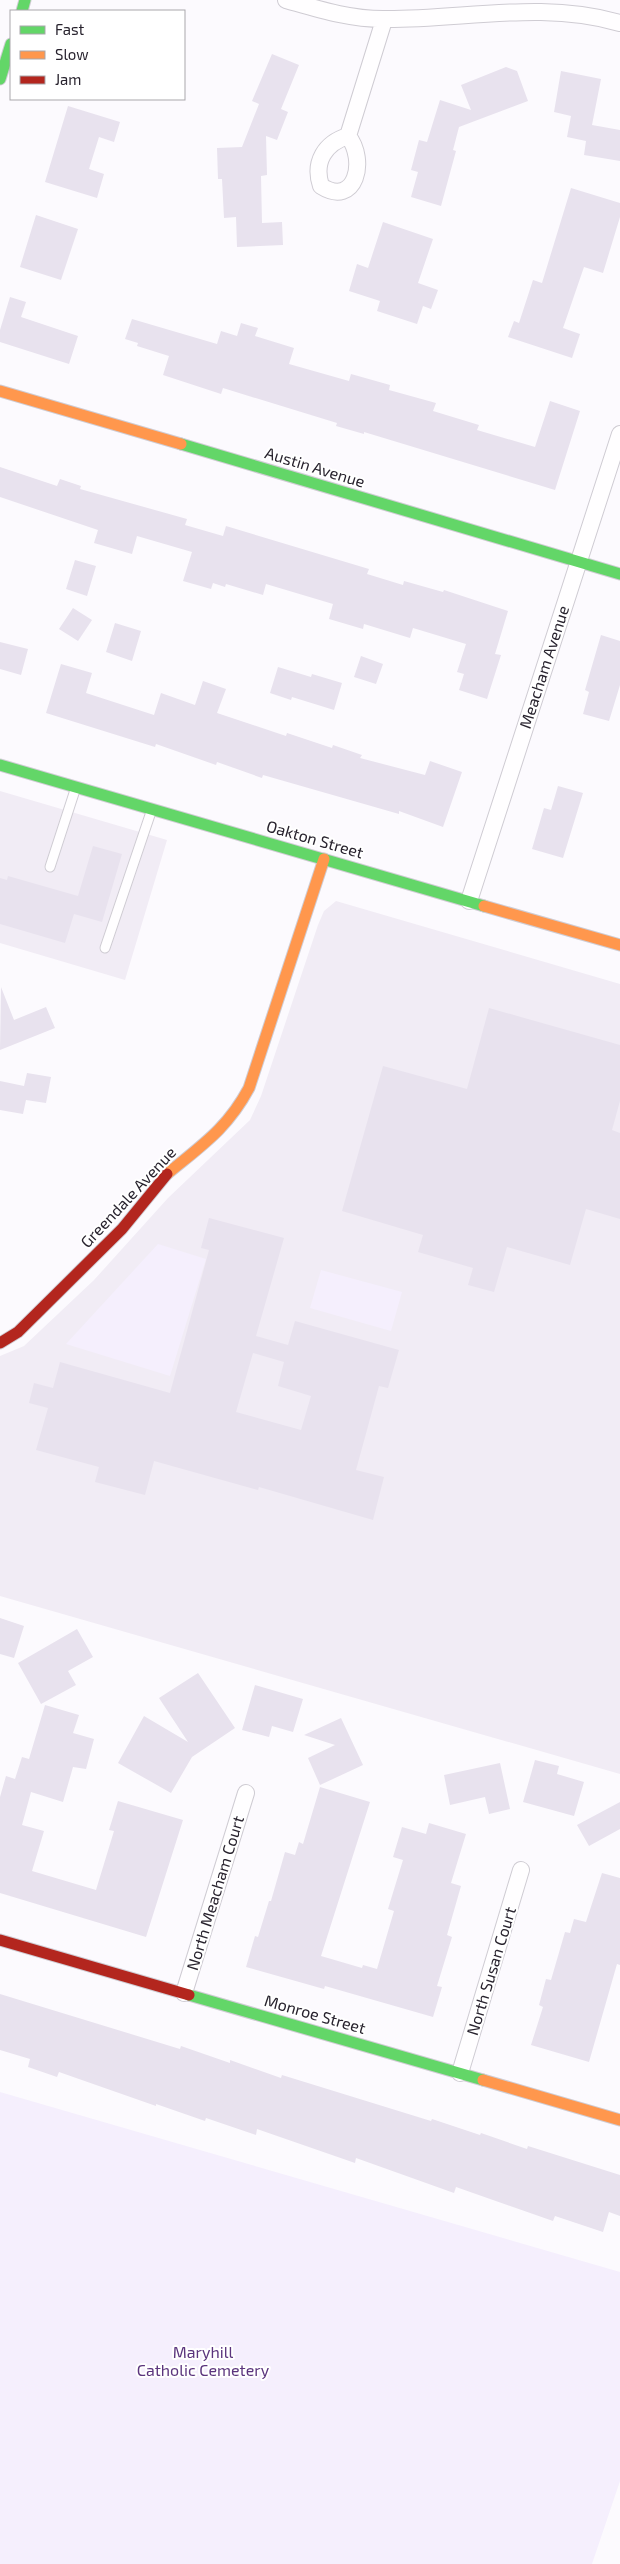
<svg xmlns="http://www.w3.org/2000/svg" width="620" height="2564" viewBox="0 0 620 2564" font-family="'Exo 2',sans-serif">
<rect width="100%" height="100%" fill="#fcfafe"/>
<!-- built -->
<path fill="#f1ecf5" d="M 0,791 L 167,840 L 125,980 L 0,943 Z
M 336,901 L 620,984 L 620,1774 L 0,1596 L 0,1356 L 24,1346 L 94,1280 L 168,1198 L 250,1120 L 261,1096 L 318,925 L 324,911 Z"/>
<!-- green -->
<path fill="#f5effd" d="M 158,1244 L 206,1259 L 170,1376 L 66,1344 Z
M 321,1270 L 402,1292 L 391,1331 L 310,1308 Z
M 0,2092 L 620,2272 L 620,2481 L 592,2564 L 0,2564 Z"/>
<!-- building -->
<path fill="#e8e2ee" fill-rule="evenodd" d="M 272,54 L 299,65 L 281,109 L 288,112 L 277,140 L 266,136 L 267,175 L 261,176 L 262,223 L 282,222 L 283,245 L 237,247 L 236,217 L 224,218 L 222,179 L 218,179 L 217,148 L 242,147 L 259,104 L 252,101 Z
M 506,67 L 517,71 L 528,101 L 459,127 L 453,150 L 456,151 L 441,206 L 411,197 L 418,172 L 411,170 L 419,140 L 427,142 L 440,100 L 471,110 L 461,85 Z
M 561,71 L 601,79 L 592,125 L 620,130 L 620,161 L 584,155 L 586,141 L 567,137 L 571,116 L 554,112 Z
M 68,106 L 120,122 L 114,142 L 99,137 L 89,169 L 104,174 L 97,198 L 45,182 Z
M 571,188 L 620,203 L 620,217 L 603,273 L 584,267 L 563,328 L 580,334 L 572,358 L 508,337 L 514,321 L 519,323 L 533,280 L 542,283 Z
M 36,215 L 78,229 L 61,280 L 20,267 Z
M 383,222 L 433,239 L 418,283 L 438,290 L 431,309 L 423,306 L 417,324 L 377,311 L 380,301 L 349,291 L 357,264 L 368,268 Z
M 10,297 L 26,302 L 21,317 L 78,336 L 69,364 L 0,342 L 0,330 Z
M 132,319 L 217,344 L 221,331 L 237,336 L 241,323 L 258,328 L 255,336 L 294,348 L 289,364 L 349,381 L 351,374 L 390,385 L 389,390 L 436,403 L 433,411 L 479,425 L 477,430 L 535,447 L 550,401 L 580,411 L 555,490 L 364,432 L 364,434 L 336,426 L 337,423 L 223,388 L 221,394 L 163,375 L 169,356 L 137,346 L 138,343 L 125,339 Z
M 0,467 L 57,486 L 60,479 L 81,486 L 80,489 L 187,519 L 185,525 L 223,536 L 226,526 L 369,569 L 367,574 L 403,585 L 404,581 L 443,592 L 444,590 L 508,611 L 495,654 L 501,655 L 487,699 L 459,690 L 464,674 L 457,672 L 466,644 L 413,628 L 410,638 L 364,624 L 363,629 L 329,619 L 333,604 L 266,584 L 263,595 L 226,584 L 225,587 L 213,583 L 211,589 L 183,581 L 192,552 L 137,536 L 132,554 L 94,543 L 98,530 L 0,497 Z
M 75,560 L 96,566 L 87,596 L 66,589 Z
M 73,608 L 92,620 L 78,641 L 59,629 Z
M 115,623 L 141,631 L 132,661 L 106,652 Z
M 601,635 L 620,641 L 620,685 L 609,721 L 583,714 L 589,692 L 585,690 Z
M 0,642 L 28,649 L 21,675 L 0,669 Z
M 361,656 L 383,664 L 376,684 L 354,677 Z
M 61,664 L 92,673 L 86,693 L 154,715 L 161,693 L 195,705 L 203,681 L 226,689 L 217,713 L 286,736 L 287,733 L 332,748 L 333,745 L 362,755 L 360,758 L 425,775 L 430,761 L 462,772 L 443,827 L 399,811 L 399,814 L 263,775 L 262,778 L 217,762 L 216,765 L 156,744 L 155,747 L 46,713 Z
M 278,667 L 311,677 L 312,674 L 342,683 L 334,710 L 292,697 L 291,700 L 270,693 Z
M 558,786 L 583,793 L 563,858 L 532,849 L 544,808 L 551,810 Z
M 93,846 L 122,854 L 102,922 L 74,914 L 65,943 L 0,924 L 0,878 L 7,880 L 8,876 L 78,896 Z
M 1,987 L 14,1020 L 46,1007 L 55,1028 L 0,1050 Z
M 489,1008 L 620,1045 L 620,1101 L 612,1130 L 620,1133 L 620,1219 L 586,1209 L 570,1265 L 507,1247 L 494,1292 L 468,1285 L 473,1268 L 418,1252 L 423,1235 L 342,1211 L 383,1066 L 467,1089 Z
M 27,1073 L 51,1077 L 46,1103 L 26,1100 L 23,1114 L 0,1110 L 0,1081 L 24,1086 Z
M 209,1218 L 284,1238 L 256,1336 L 288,1345 L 295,1321 L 399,1350 L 388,1388 L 379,1386 L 356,1470 L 384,1477 L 373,1520 L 259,1487 L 258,1490 L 154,1461 L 145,1495 L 95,1482 L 99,1467 L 36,1450 L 48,1408 L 29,1403 L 34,1383 L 53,1388 L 60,1362 L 170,1393 L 209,1250 L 201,1248 ZM 253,1353 L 284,1362 L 278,1386 L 311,1396 L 301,1430 L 236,1412 Z
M 0,1618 L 24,1626 L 14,1658 L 0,1654 Z
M 77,1629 L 93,1657 L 68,1671 L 76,1685 L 41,1704 L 18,1663 Z
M 198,1673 L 235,1728 L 192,1757 L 171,1793 L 118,1763 L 144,1716 L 188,1742 L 159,1698 Z
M 255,1685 L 303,1699 L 293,1732 L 272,1726 L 269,1737 L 242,1730 Z
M 45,1705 L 79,1715 L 73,1733 L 94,1739 L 86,1769 L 73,1767 L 63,1802 L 31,1792 L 22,1825 L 44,1831 L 32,1871 L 96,1890 L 114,1831 L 109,1830 L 118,1801 L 183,1820 L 146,1937 L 0,1893 L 0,1797 L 6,1776 L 15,1779 L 22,1757 L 29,1759 Z
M 341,1718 L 363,1765 L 320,1785 L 308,1758 L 335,1745 L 304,1735 Z
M 535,1760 L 559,1766 L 557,1774 L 584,1782 L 574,1816 L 523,1802 Z
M 500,1763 L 510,1809 L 489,1814 L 485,1797 L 450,1805 L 444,1775 Z
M 320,1787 L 370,1802 L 321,1956 L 362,1968 L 363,1965 L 377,1969 L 394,1911 L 388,1909 L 403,1860 L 393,1857 L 402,1827 L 426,1834 L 429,1823 L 466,1834 L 451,1883 L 461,1886 L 447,1935 L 452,1937 L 437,1986 L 442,1987 L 433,2017 L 325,1986 L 324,1989 L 246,1967 L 255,1936 L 258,1937 L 269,1901 L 271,1901 L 285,1852 L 295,1855 L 299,1842 L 303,1844 Z
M 620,1802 L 620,1829 L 589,1846 L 577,1825 Z
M 602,1873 L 620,1878 L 620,1965 L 617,1964 L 589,2062 L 531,2045 L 543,2007 L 539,2005 L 546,1979 L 551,1980 L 565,1932 L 570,1933 L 574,1919 L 586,1922 Z
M 0,1994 L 180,2049 L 181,2046 L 230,2063 L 230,2060 L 281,2078 L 282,2075 L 431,2121 L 432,2119 L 480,2135 L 481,2133 L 527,2149 L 528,2146 L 620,2175 L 620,2216 L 609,2212 L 603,2232 L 555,2216 L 553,2221 L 456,2187 L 454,2193 L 356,2158 L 355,2163 L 257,2129 L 256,2135 L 206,2118 L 205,2121 L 156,2104 L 156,2106 L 59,2072 L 57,2077 L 28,2067 L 30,2059 L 0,2050 Z"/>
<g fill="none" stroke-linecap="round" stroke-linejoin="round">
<defs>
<path id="lane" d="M 50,867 L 76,787
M 105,948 L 152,809"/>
<path id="street" d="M 286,0 C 318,9 349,19 383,19 C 462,20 542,0 620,23
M 348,136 C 367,160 356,208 321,186 C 313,162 325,143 348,136 Z
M 348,136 L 384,20
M 469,901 L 620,434
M 184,1993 L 246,1793
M 460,2073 L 521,1870"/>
<path id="fast" d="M 22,11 L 25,0
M 0,79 L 11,44
M 181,444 L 620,574
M 0,765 L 484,906
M 189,1995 L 483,2080"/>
<path id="slow" d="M 0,391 L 181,444
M 484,906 L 620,945
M 167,1174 C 202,1145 227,1129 249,1088 L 324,859
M 483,2080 L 620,2120"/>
<path id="jam" d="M 0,1343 L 18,1332 L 122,1229 L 167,1174
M 0,1940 L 189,1995"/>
</defs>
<!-- lane casing -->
<use href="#lane" stroke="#cfccd3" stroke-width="11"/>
<!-- street casing -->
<use href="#street" stroke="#cfccd3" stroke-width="18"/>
<!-- fast casing -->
<use href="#fast" stroke="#cfccd3" stroke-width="13"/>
<!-- slow casing -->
<use href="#slow" stroke="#cfccd3" stroke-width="13"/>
<!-- jam casing -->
<use href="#jam" stroke="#cfccd3" stroke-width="13"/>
<!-- lane -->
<use href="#lane" stroke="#fffeff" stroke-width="9"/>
<!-- street -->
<use href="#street" stroke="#fffeff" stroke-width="16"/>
<!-- fast -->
<use href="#fast" stroke="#63d668" stroke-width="11"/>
<!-- slow -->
<use href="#slow" stroke="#ff974d" stroke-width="11"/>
<!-- jam -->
<use href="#jam" stroke="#b3261e" stroke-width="11"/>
</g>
<g text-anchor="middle" stroke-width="4" stroke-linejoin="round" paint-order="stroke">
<!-- street labels -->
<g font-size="16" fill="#28232e" stroke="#fff">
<text transform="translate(315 467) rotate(17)" y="6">Austin Avenue</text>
<text transform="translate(544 667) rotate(-72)" y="6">Meacham Avenue</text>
<text transform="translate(315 839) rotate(16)" y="6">Oakton Street</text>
<text transform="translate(128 1197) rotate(-47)" y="6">Greendale Avenue</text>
<text transform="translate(215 1893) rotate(-73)" y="6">North Meacham Court</text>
<text transform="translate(491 1971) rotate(-73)" y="6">North Susan Court</text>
<text transform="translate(315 2014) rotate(16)" y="6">Monroe Street</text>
</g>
<!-- park labels -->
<g font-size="16" fill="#5b357d" stroke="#fff">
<text x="203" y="2358">Maryhill<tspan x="203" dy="18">Catholic Cemetery</tspan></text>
</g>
</g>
<!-- legend -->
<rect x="10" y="10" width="175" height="90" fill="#ffffff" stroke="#a9a7ab"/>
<rect x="20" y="26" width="25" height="8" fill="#63d668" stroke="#a9a7ab"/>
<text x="55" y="35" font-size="15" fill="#28232e">Fast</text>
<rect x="20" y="51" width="25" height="8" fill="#ff974d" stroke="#a9a7ab"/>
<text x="55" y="60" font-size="15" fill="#28232e">Slow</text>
<rect x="20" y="76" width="25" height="8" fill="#b3261e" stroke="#a9a7ab"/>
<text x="55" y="85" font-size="15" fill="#28232e">Jam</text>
</svg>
